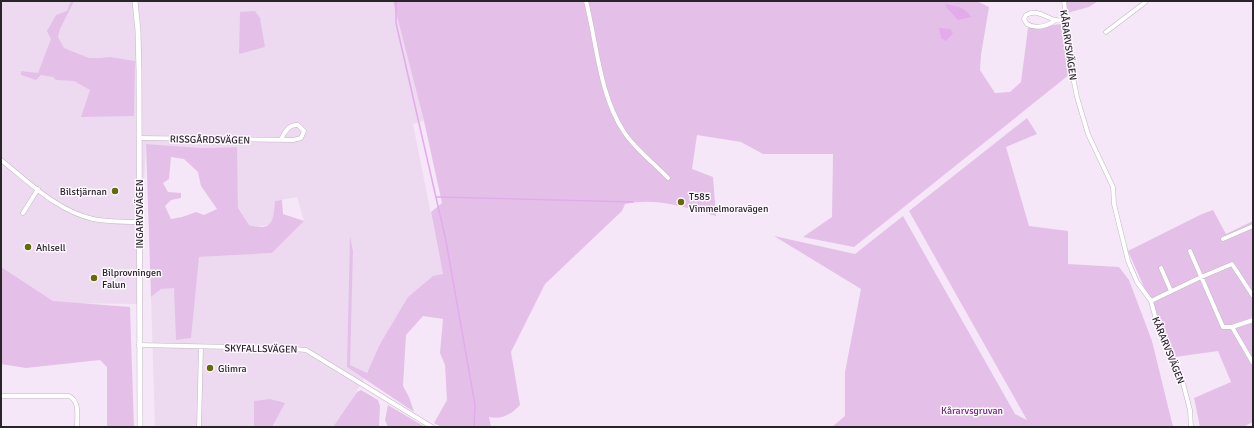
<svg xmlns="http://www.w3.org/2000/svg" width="1254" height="428" viewBox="0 0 1254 428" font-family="Signika,sans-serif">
<rect width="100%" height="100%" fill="#f5e7f7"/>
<!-- built -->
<path fill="#eddaf0" d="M 1,1 L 393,1 L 424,121 L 413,124 L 443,274 L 380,344 L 367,373 L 336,427 L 155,427 L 151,297 L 198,257 L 272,253 L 304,221 L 297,197 L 275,201 L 273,221 L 269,225 L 256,227 L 249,225 L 238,209 L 236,147 L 203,148 L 146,144 L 139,304 L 51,303 L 1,270 Z"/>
<!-- green -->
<path fill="#e4c0e9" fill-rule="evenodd" d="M 71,1 L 74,1 L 60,29 L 58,37 L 64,48 L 89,58 L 100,58 L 110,57 L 135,61 L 134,116 L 81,117 L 90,90 L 74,81 L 56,80 L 53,77 L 41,75 L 36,80 L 21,75 L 21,71 L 38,73 L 51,39 L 47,31 L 56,15 L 67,11 Z
M 393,1 L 977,1 L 989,7 L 981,55 L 980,70 L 995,93 L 1010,92 L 1021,82 L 1028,28 L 1061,24 L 1070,74 L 854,247 L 803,237 L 832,217 L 833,154 L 763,154 L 741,142 L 697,135 L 692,169 L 713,177 L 716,216 C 687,208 656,197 625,204 L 622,211 L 545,284 L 511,352 L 520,405 C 512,414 501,420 489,417 L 491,427 L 441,427 L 434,423 L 447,400 L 445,365 L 440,353 L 443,319 L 423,316 L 406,335 L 403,386 L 409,397 L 414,412 L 347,367 L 350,236 L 353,251 L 350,365 L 367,373 L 380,344 L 408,297 L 433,276 L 443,274 L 431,212 L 442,203 L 424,121 Z
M 1066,1 L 1098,1 L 1089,7 L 1067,13 Z
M 255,11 L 260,18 L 265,47 L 239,54 L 240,12 Z
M 1027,118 L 1037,134 L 1006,147 L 1029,226 L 1068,231 L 1068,264 L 1119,267 L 1129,280 L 1152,341 L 1173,427 L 832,427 L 845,416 L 845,372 L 861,289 L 774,236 L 855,254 L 903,216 L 1015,414 L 1027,420 L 909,211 Z
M 146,144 L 203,148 L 237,147 L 238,208 L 249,225 C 274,232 273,220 275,201 L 282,200 L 283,214 L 304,221 L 272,253 L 199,257 L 191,338 L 176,340 L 174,288 L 161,289 L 151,297 ZM 171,157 L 184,159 L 198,172 L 201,186 L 217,209 L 204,215 L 196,212 L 182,217 L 171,219 L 165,206 L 171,200 L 181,198 L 181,193 L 168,192 L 163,183 L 169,179 Z
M 1213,210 L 1226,234 L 1253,221 L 1253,422 L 1243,427 L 1200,427 L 1194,398 L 1231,382 L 1218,351 L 1175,357 L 1128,251 L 1202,214 Z
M 1,267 L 53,301 L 130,307 L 134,427 L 107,427 L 107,367 L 100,360 L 26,368 L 1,364 Z
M 361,390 L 378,400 L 380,406 L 379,427 L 333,427 L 357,392 Z
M 270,399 L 285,403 L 272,427 L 254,427 L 254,401 Z
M 388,405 L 425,427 L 388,427 L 385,420 Z"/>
<!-- water -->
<path fill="#e3abeb" d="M 945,4 C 955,6 966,7 971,17 L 958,20 L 947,8 Z
M 939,28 L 950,29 L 953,33 L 946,41 L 941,38 Z"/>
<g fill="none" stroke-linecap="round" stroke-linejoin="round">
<!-- stream -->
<path stroke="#e3abeb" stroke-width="1.5" d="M 396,1 L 396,23 L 446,241 L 475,405 L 474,427
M 437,197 L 633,202"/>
<defs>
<path id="minor" d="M 586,1 C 597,44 599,94 624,132 C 636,150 654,163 668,178
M 1064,1 L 1072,72 L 1077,97 L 1088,134 L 1113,187 L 1114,204 L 1128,261 L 1137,282 L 1151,301 L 1158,327 L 1183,383 L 1190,410 L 1191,427
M 1056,20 C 1047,26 1037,30 1027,24 L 1024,19 L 1026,15 C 1037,9 1045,17 1055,20 C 1058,21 1062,20 1066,21
M 1106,32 L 1143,4 L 1146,1
M 139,138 L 293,140 L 301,138 L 304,131 L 298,125 C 289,124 284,132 281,140
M 1,160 C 29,182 57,211 93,219 C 108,222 124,222 139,222
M 23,213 L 38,189
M 1223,239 L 1253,226
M 1190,251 L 1223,327 L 1232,327 L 1253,320
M 1161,268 L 1171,291
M 1151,301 L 1199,278 L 1232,264 L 1253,296
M 1232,327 L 1253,363
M 139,345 L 281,348 L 306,350 L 432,427
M 1,396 L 69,396 C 80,401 77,416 77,427
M 199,427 L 201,347"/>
<path id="tertiary" d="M 135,1 L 138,31 L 139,72 L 140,427"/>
</defs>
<!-- minor casing -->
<use href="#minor" stroke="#c3b6c5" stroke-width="5"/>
<!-- tertiary casing -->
<use href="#tertiary" stroke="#c3b6c5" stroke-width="6"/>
<!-- minor -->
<use href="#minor" stroke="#fff" stroke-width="4"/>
<!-- tertiary -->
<use href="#tertiary" stroke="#fff" stroke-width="5"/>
</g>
<!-- markers -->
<g fill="#666a0a" stroke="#fdf8fe" stroke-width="1.5">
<circle cx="115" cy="191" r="4"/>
<circle cx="681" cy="202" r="4"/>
<circle cx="28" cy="247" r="4"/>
<circle cx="94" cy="278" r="4"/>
<circle cx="210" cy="368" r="4"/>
</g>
<g text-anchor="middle" stroke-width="3" stroke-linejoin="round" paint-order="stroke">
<!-- street labels -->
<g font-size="10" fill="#29242a" stroke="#fdf8fe">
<text transform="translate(1069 45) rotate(82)" y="4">KÅRARVSVÄGEN</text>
<text transform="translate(210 139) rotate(1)" y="4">RISSGÅRDSVÄGEN</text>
<text transform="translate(139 214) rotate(-90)" y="4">INGARVSVÄGEN</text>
<text transform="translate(261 348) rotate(1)" y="4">SKYFALLSVÄGEN</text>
<text transform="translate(1169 350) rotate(68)" y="4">KÅRARVSVÄGEN</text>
</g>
<!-- poi labels -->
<g font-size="10" fill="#29242a" stroke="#fdf8fe" text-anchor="start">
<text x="107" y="195" text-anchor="end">Bilstjärnan</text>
<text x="689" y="200">T585<tspan x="689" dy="12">Vimmelmoravägen</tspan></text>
<text x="36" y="251">Ahlsell</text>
<text x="102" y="276">Bilprovningen<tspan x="102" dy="12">Falun</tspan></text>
<text x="218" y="372">Glimra</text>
</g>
<!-- park labels -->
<g font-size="10" fill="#6a2975" stroke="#fdf8fe">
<text x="972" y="414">Kårarvsgruvan</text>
</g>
</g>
<!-- border -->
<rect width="1254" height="428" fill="none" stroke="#29242a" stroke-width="4"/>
</svg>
